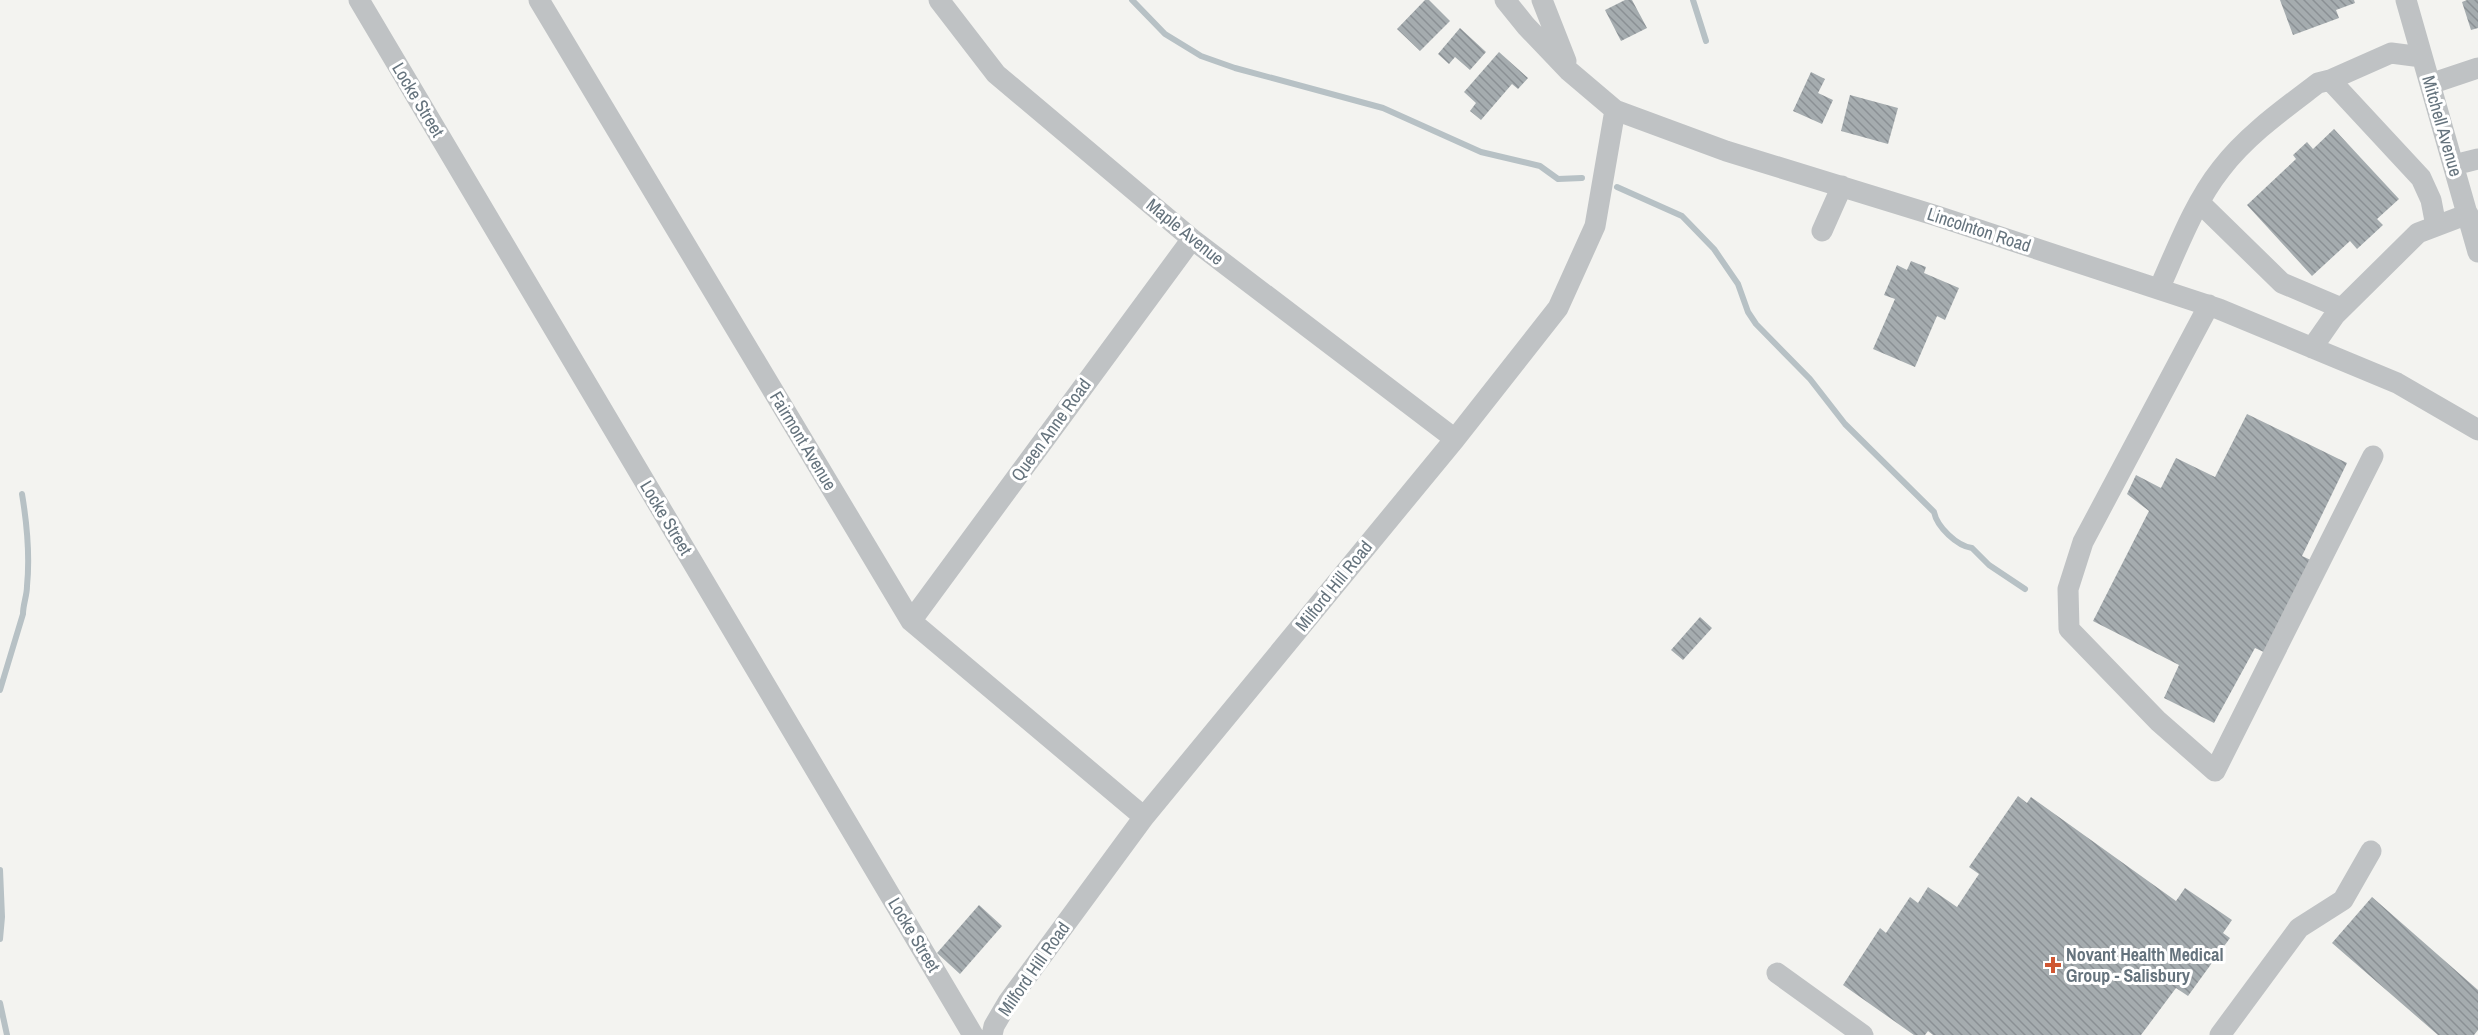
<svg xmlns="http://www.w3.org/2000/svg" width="2478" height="1035" viewBox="0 0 2478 1035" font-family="'Archivo Narrow',sans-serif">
<defs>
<pattern id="building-back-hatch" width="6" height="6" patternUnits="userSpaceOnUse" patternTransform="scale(1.5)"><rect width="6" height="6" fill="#a5acaf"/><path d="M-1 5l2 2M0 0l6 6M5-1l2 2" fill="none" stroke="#8a9094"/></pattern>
</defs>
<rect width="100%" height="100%" fill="#f3f3f0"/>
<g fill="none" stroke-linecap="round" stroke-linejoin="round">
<!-- stream -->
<path stroke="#b7c1c5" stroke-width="6" d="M 1132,0 L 1165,34 L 1201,56 L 1235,68 L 1383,108 L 1481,152 L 1540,166 L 1558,179 L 1582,178
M 1693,0 L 1706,41
M 1617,187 L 1682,216 L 1714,249 L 1738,284 L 1748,312 L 1756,324 L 1810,379 L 1845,424 L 1934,512 C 1937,527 1957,546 1972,548 L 1989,565 L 2025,589
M 0,690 L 23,614 C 23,604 27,596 27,586 C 30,556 27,524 22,494
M 0,870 L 2,917 L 0,939
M 0,1003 L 7,1035"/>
</g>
<!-- building -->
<path fill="url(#building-back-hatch)" d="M 1425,0 L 1429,0 L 1450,21 L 1420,51 L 1397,29 Z
M 1625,0 L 1632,0 L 1647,28 L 1621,41 L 1605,10 Z
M 2280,0 L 2354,0 L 2355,3 L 2336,10 L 2339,18 L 2293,35 Z
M 2467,0 L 2478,0 L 2478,28 L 2471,30 L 2462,2 Z
M 1460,28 L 1486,52 L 1470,70 L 1455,57 L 1449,64 L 1438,54 Z
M 1499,52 L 1528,78 L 1518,89 L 1512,84 L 1481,120 L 1470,111 L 1476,103 L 1464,92 Z
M 1811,72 L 1825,79 L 1818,93 L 1833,100 L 1822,124 L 1793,111 Z
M 1850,95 L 1898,108 L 1888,144 L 1841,131 Z
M 2334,129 L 2399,199 L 2377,219 L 2383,225 L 2357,249 L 2350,241 L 2312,276 L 2247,205 L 2296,159 L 2293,155 L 2307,142 L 2313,149 Z
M 1911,261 L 1926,267 L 1924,273 L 1959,288 L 1945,320 L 1937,316 L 1915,367 L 1873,349 L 1895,299 L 1884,295 L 1897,265 L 1907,270 Z
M 2247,414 L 2347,463 L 2302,556 L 2315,562 L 2268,654 L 2255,648 L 2214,723 L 2164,698 L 2179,665 L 2093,621 L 2149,511 L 2127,494 L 2136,475 L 2161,488 L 2176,458 L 2215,477 Z
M 1700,617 L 1712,628 L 1683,660 L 1671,650 Z
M 2018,796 L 2027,803 L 2031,797 L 2176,901 L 2185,888 L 2232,920 L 2223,933 L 2230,938 L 2188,996 L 2176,988 L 2141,1035 L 1933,1035 L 1928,1031 L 1925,1035 L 1914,1035 L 1843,985 L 1880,928 L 1886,933 L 1910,897 L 1918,903 L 1928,887 L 1957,907 L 1979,874 L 1969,867 Z
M 2372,897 L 2478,990 L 2478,1030 L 2474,1035 L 2438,1035 L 2332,943 Z
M 979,905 L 1002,926 L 960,974 L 937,953 Z"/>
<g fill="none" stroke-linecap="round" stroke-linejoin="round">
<!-- minor -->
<path stroke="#bfc2c4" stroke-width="21" d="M 359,0 L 973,1035
M 539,0 L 911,621 L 1144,817
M 939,0 L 996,74 L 1192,239 L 1455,439
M 1505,0 L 1526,26 L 1569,71 L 1615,110 L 1726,151 L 1937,216 L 2219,309 L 2397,383 L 2478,430
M 1542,0 L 1566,61
M 2406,0 L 2478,252
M 2330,80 L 2421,178 L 2431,200 L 2436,226
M 2430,84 L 2478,68
M 2454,165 L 2478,159
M 2200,203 L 2282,283 L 2341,308
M 1822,231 L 1842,186
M 2159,289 C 2177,249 2194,203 2221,169 C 2247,135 2284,109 2318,83 L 2330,80 L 2391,53 L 2422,57
M 2209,305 L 2083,542 L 2068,589 L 2069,629 L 2158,721 L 2215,771 L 2373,456
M 2312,348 L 2335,315 L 2418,233 L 2468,214
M 911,621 L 1192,239
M 1777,973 L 1863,1035
M 992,1035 L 994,1026 L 1008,1002 L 1144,817 L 1455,439 L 1558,308 L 1595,226 L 1615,110
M 2220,1035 L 2299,928 L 2343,900 L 2371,851"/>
</g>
<!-- markers -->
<path fill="#cf5733" stroke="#fff" stroke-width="2" d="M2050 956h6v6h6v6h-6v6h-6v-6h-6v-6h6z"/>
<g text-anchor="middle" stroke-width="6" stroke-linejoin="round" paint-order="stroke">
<!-- street labels -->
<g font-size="18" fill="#65737d" stroke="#fff">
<text transform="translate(418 100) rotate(59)" y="6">Locke Street</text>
<text transform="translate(2442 126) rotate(74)" y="6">Mitchell Avenue</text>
<text transform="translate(1979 230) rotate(18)" y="6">Lincolnton Road</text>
<text transform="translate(1185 232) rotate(39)" y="6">Maple Avenue</text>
<text transform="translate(1051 430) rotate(-54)" y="6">Queen Anne Road</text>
<text transform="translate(803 441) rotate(59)" y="6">Fairmont Avenue</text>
<text transform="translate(666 518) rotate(59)" y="6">Locke Street</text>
<text transform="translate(1334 586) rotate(-51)" y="6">Milford Hill Road</text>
<text transform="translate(914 935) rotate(59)" y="6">Locke Street</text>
<text transform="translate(1034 969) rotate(-55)" y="6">Milford Hill Road</text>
</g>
<!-- poi labels -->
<g font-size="18" font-weight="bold" fill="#65737d" stroke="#fff" text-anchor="start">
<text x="2066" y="961">Novant Health Medical<tspan x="2066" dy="21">Group - Salisbury</tspan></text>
</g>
</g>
</svg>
